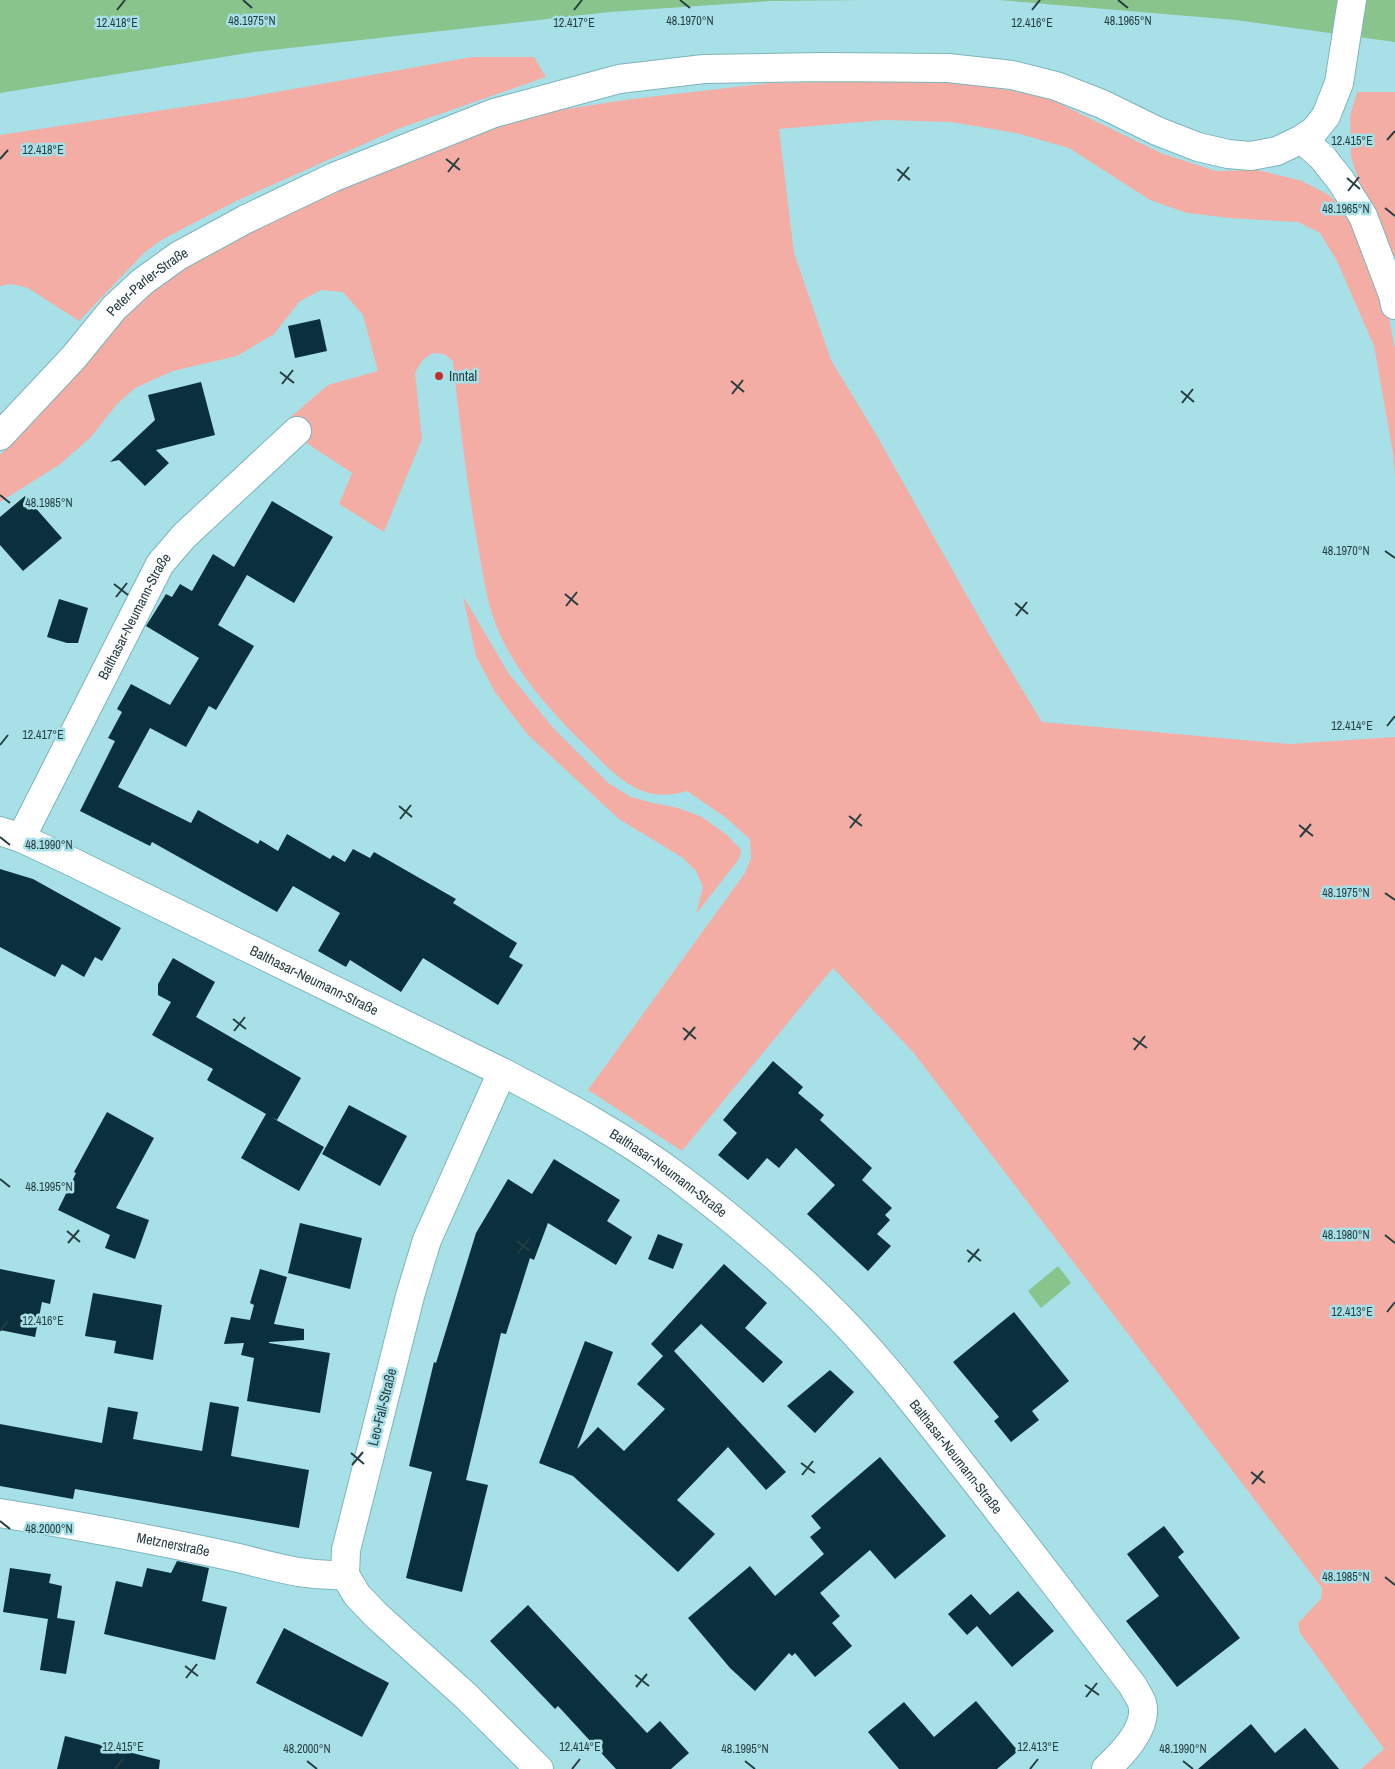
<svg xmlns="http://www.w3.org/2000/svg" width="1395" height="1769" viewBox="0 0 1395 1769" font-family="'Archivo Narrow',sans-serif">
<rect width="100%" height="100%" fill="#a8e0e8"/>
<!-- green -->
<path fill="#f4ada5" d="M 472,57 L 534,57 L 546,77 L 400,128 L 236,201 L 163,239 L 145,252 L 79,321 L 28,288 L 11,284 L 0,286 L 0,135 L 249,97 Z
M 888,81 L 977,84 L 1048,98 L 1163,154 L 1216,171 L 1258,170 L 1302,181 L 1329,195 L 1350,216 L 1385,297 L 1395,349 L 1395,475 L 1393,453 L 1374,346 L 1337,261 L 1320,233 L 1298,222 L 1229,218 L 1187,213 L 1150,200 L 1069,148 L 1016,133 L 951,122 L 883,120 L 779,129 L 794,253 L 831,360 L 877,436 L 988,633 L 1042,722 L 1290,744 L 1395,737 L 1395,1769 L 1361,1769 L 1384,1749 L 1300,1633 L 1298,1623 L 1321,1599 L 1322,1588 L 913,1052 L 833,968 L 682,1151 L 588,1090 L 745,873 L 751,858 L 750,839 L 725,817 L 687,791 C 644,804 621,781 592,752 C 557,718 522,681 501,637 C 487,607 483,574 477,541 C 467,481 459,421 453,361 L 444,354 L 432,353 L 422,361 L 415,373 L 422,439 L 384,532 L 339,504 L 352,473 L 305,442 L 286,421 L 328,385 L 378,371 L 363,315 L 343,292 L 321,290 L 300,301 L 274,334 L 237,356 L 173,371 L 135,388 L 117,404 L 91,437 L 59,465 L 0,502 L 0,455 L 126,317 L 154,291 L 184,269 L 252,230 L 463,135 L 533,114 L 632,99 L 770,83 Z
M 1357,92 L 1395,92 L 1395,266 L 1362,191 L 1351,157 L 1350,116 Z
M 463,596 L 509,674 L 554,729 L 608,783 L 631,797 L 653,803 L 678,808 L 702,817 L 727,835 L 741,850 L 739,859 L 696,914 L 703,887 L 696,871 L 683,858 L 619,819 L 527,734 L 495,692 L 476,656 Z"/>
<!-- water -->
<path fill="#88c48c" d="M 0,0 L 866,0 L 771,1 L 609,12 L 254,52 L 0,93 Z
M 999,0 L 1395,0 L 1395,42 L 1235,20 Z
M 1058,1266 L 1071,1283 L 1041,1308 L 1028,1291 Z"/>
<!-- building -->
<path fill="#0b303d" d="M 320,319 L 327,351 L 295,358 L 288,326 Z
M 201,382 L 215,435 L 156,450 L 169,463 L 145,486 L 119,460 L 110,462 L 155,420 L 148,395 Z
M 25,496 L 62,538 L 23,571 L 0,545 L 0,517 Z
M 272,501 L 333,537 L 294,603 L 247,575 L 218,625 L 254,646 L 216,710 L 209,706 L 186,747 L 150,728 L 118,787 L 191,823 L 198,810 L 258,844 L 260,840 L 278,851 L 287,834 L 330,859 L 333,855 L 345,862 L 353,849 L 370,858 L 374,852 L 456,899 L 453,903 L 517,943 L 509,957 L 523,965 L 498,1005 L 423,958 L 401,992 L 350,960 L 346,967 L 318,951 L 340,913 L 293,886 L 277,912 L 152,842 L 150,846 L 80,811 L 115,741 L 108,738 L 122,712 L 117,709 L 131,684 L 170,705 L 199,658 L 146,626 L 166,594 L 172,597 L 180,584 L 192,591 L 213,554 L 234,567 Z
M 59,599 L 88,608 L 78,643 L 67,643 L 47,637 Z
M 0,869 L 33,879 L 121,928 L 102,961 L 95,957 L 84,977 L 62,964 L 55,977 L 0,947 Z
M 173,958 L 215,982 L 196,1017 L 301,1078 L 277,1120 L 271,1117 L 324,1147 L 299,1191 L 241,1158 L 266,1114 L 207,1080 L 213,1069 L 152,1035 L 171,1002 L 158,995 L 158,984 Z
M 773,1061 L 803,1087 L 798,1093 L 824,1115 L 820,1120 L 872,1168 L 862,1180 L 892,1208 L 885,1215 L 890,1220 L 877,1234 L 891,1246 L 868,1271 L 807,1214 L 835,1185 L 796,1148 L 779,1168 L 767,1158 L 748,1180 L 718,1155 L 737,1133 L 723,1120 Z
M 349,1105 L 407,1136 L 380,1186 L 322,1154 Z
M 107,1112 L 154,1138 L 116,1208 L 149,1220 L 135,1259 L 105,1248 L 110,1235 L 58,1210 L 76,1173 L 74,1172 Z
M 554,1159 L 620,1200 L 607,1221 L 632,1237 L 616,1265 L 548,1223 L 534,1260 L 530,1258 L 506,1334 L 501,1333 L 466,1480 L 488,1485 L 462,1592 L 406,1578 L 432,1472 L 409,1466 L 434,1362 L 436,1363 L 476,1233 L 508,1179 L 532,1194 Z
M 300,1223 L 362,1238 L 350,1289 L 288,1273 Z
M 658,1234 L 683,1244 L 673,1269 L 648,1259 Z
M 724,1264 L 767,1303 L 745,1328 L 783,1362 L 763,1383 L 701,1324 L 674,1351 L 786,1472 L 766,1490 L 728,1447 L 677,1500 L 715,1534 L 678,1572 L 573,1476 L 539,1463 L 585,1341 L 613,1352 L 577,1449 L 598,1427 L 624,1451 L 665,1409 L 637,1384 L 663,1356 L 651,1344 Z
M 0,1269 L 55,1280 L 50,1304 L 42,1302 L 35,1337 L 0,1330 Z
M 260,1269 L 287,1277 L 274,1324 L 304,1329 L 304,1340 L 269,1342 L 269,1343 L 330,1353 L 320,1413 L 247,1401 L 254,1358 L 241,1355 L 244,1343 L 224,1344 L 231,1317 L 250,1320 L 254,1305 L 250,1303 Z
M 93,1293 L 162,1305 L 153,1360 L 114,1353 L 116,1341 L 85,1336 Z
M 1014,1312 L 1069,1381 L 1032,1411 L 1039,1420 L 1011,1442 L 994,1421 L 999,1417 L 953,1362 Z
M 830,1370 L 854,1392 L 815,1433 L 787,1406 Z
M 210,1402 L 239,1407 L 231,1456 L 309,1470 L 299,1528 L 75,1489 L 73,1499 L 0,1486 L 0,1424 L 102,1443 L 108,1407 L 138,1412 L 133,1439 L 202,1451 Z
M 880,1457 L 946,1536 L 895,1579 L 870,1550 L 820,1593 L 840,1616 L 832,1623 L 852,1646 L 815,1677 L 795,1653 L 792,1656 L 789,1653 L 755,1691 L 730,1668 L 688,1618 L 750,1566 L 775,1596 L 824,1554 L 810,1537 L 821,1528 L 811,1516 Z
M 1164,1526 L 1184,1552 L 1178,1557 L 1240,1638 L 1177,1687 L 1126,1621 L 1159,1596 L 1127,1554 Z
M 177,1561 L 209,1568 L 202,1601 L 227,1607 L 215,1660 L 104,1634 L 116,1581 L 142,1587 L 147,1568 L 171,1573 Z
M 10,1568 L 51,1574 L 49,1583 L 62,1586 L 57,1618 L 75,1621 L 66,1674 L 40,1670 L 48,1619 L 3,1612 Z
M 1018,1591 L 1054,1631 L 1012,1667 L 977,1626 L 967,1635 L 948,1614 L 971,1594 L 990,1615 Z
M 528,1605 L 647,1733 L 660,1721 L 689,1753 L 671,1769 L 616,1769 L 558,1706 L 555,1709 L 490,1641 Z
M 284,1628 L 389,1683 L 362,1737 L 256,1683 Z
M 976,1701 L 1018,1751 L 997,1769 L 899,1769 L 868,1732 L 904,1702 L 934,1737 Z
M 1251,1724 L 1275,1753 L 1305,1728 L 1339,1769 L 1198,1769 Z
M 65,1736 L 160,1760 L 159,1769 L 57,1769 Z"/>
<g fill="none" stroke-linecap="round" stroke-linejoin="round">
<defs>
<g id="minor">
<path d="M 1302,139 L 1323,158 L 1341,181 L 1363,216 L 1393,295 L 1395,305"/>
<path id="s1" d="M 0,436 L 74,357 L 114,308 L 142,282 L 178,256 L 246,219 L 334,177 L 494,113 L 619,79 L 704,69 L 823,67 L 948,68 L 1012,75 L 1056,86 L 1102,104 L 1157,131 L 1198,147 L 1228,154 L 1251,156 L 1277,151 L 1302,139 L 1314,131 L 1326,116 L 1339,83 L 1352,0"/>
<path id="s2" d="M 0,831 L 21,838 L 66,859 L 502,1072 C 563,1104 624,1136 679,1178 C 728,1215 777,1256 821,1299 C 872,1348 915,1404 958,1459 C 1017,1534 1075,1610 1133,1686 C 1135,1691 1140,1697 1142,1703 C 1149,1727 1121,1755 1106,1769"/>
<path id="s3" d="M 21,838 L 160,564 L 184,536 L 297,431"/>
<path d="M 502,1072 L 427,1240 L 410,1296 L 346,1550 L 345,1575 L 357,1595 L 376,1615 L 467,1697 L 539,1769"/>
<path id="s4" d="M 0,1513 C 75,1525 151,1539 225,1555 C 268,1564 300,1577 345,1575"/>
</g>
</defs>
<!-- minor casing -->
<use href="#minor" stroke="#7db4bc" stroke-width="30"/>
<!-- minor -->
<use href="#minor" stroke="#fff" stroke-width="28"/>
</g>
<!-- ticks -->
<path fill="none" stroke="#273e41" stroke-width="2" d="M 243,0 L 252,8M 680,0 L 690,8M 1118,0 L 1128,8M 117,10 L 125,0M 574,10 L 582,0M 1032,10 L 1040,0M 1387,140 L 1395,131M 0,159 L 8,150M 446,159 L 460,170M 897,169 L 910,180M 448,172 L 459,158M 1347,178 L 1360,189M 898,181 L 909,167M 1348,191 L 1359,177M 1385,208 L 1395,216M 280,372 L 294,383M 731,381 L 744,392M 282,384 L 293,370M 1181,391 L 1194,402M 732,394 L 743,380M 1182,403 L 1193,389M 0,495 L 10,503M 1385,551 L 1395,558M 114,584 L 128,595M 565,594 L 578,605M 116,597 L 127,583M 1015,603 L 1028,614M 566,606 L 577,592M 1016,616 L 1027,602M 1387,726 L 1395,716M 0,745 L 8,735M 399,806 L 412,817M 849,816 L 862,826M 400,819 L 411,805M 1299,825 L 1313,836M 850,828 L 861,814M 0,837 L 10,845M 1300,837 L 1311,824M 1385,893 L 1395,900M 233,1019 L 246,1029M 683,1028 L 696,1039M 234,1031 L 245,1017M 1133,1038 L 1147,1048M 684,1040 L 695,1027M 1134,1050 L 1145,1036M 0,1179 L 10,1187M 67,1231 L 80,1242M 1385,1235 L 1395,1243M 517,1241 L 530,1251M 68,1243 L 79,1230M 967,1250 L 981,1261M 518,1253 L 529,1239M 968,1262 L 979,1249M 1387,1312 L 1395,1302M 0,1331 L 8,1321M 351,1453 L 364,1464M 801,1463 L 815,1473M 352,1465 L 363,1452M 1251,1472 L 1265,1483M 802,1475 L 813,1461M 1252,1484 L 1263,1471M 0,1521 L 10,1529M 1385,1577 L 1395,1585M 185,1666 L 198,1676M 635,1675 L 649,1686M 186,1678 L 197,1664M 1085,1685 L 1099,1695M 636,1687 L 647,1674M 1086,1697 L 1097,1683M 307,1761 L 317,1769M 745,1761 L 755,1769M 1183,1761 L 1193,1769M 115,1769 L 123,1759M 572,1769 L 580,1759M 1030,1769 L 1038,1759"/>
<!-- markers -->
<circle fill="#bf302f" stroke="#a8e0e8" stroke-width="2" cx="439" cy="376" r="5"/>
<g text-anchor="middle" stroke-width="5" stroke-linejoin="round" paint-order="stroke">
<!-- street labels -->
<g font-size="14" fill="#273e41" stroke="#a8e0e8">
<text dy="5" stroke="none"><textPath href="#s1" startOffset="214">Peter-Parler-Straße</textPath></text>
<text dy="5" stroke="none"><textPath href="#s3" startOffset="249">Balthasar-Neumann-Straße</textPath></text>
<text dy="5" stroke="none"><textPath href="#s2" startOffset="348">Balthasar-Neumann-Straße</textPath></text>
<text dy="5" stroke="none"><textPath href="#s2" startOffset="752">Balthasar-Neumann-Straße</textPath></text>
<text transform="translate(382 1407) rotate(-76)" y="5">Leo-Fall-Straße</text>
<text dy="5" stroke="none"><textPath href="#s2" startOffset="1158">Balthasar-Neumann-Straße</textPath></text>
<text dy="5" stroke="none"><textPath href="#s4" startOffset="176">Metznerstraße</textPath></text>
</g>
<!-- poi labels -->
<g font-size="14" fill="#273e41" stroke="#a8e0e8" text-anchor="start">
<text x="449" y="381">Inntal</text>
</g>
</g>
<g font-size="12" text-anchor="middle" fill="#273e41" stroke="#a8e0e8" stroke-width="5" stroke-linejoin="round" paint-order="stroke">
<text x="252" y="25">48.1975°N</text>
<text x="690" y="25">48.1970°N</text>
<text x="1128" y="25">48.1965°N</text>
<text x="117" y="27">12.418°E</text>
<text x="574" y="27">12.417°E</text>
<text x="1032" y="27">12.416°E</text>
<text x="1352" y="145">12.415°E</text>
<text x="43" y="154">12.418°E</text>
<text x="1346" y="213">48.1965°N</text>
<text x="49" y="507">48.1985°N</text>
<text x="1346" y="555">48.1970°N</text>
<text x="1352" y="730">12.414°E</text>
<text x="43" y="739">12.417°E</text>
<text x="49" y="849">48.1990°N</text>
<text x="1346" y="897">48.1975°N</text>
<text x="49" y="1191">48.1995°N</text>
<text x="1346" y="1239">48.1980°N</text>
<text x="1352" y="1316">12.413°E</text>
<text x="43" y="1325">12.416°E</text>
<text x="49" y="1533">48.2000°N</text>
<text x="1346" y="1581">48.1985°N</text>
<text x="123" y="1751">12.415°E</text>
<text x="580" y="1751">12.414°E</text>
<text x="1038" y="1751">12.413°E</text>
<text x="307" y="1753">48.2000°N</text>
<text x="745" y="1753">48.1995°N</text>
<text x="1183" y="1753">48.1990°N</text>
</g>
</svg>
